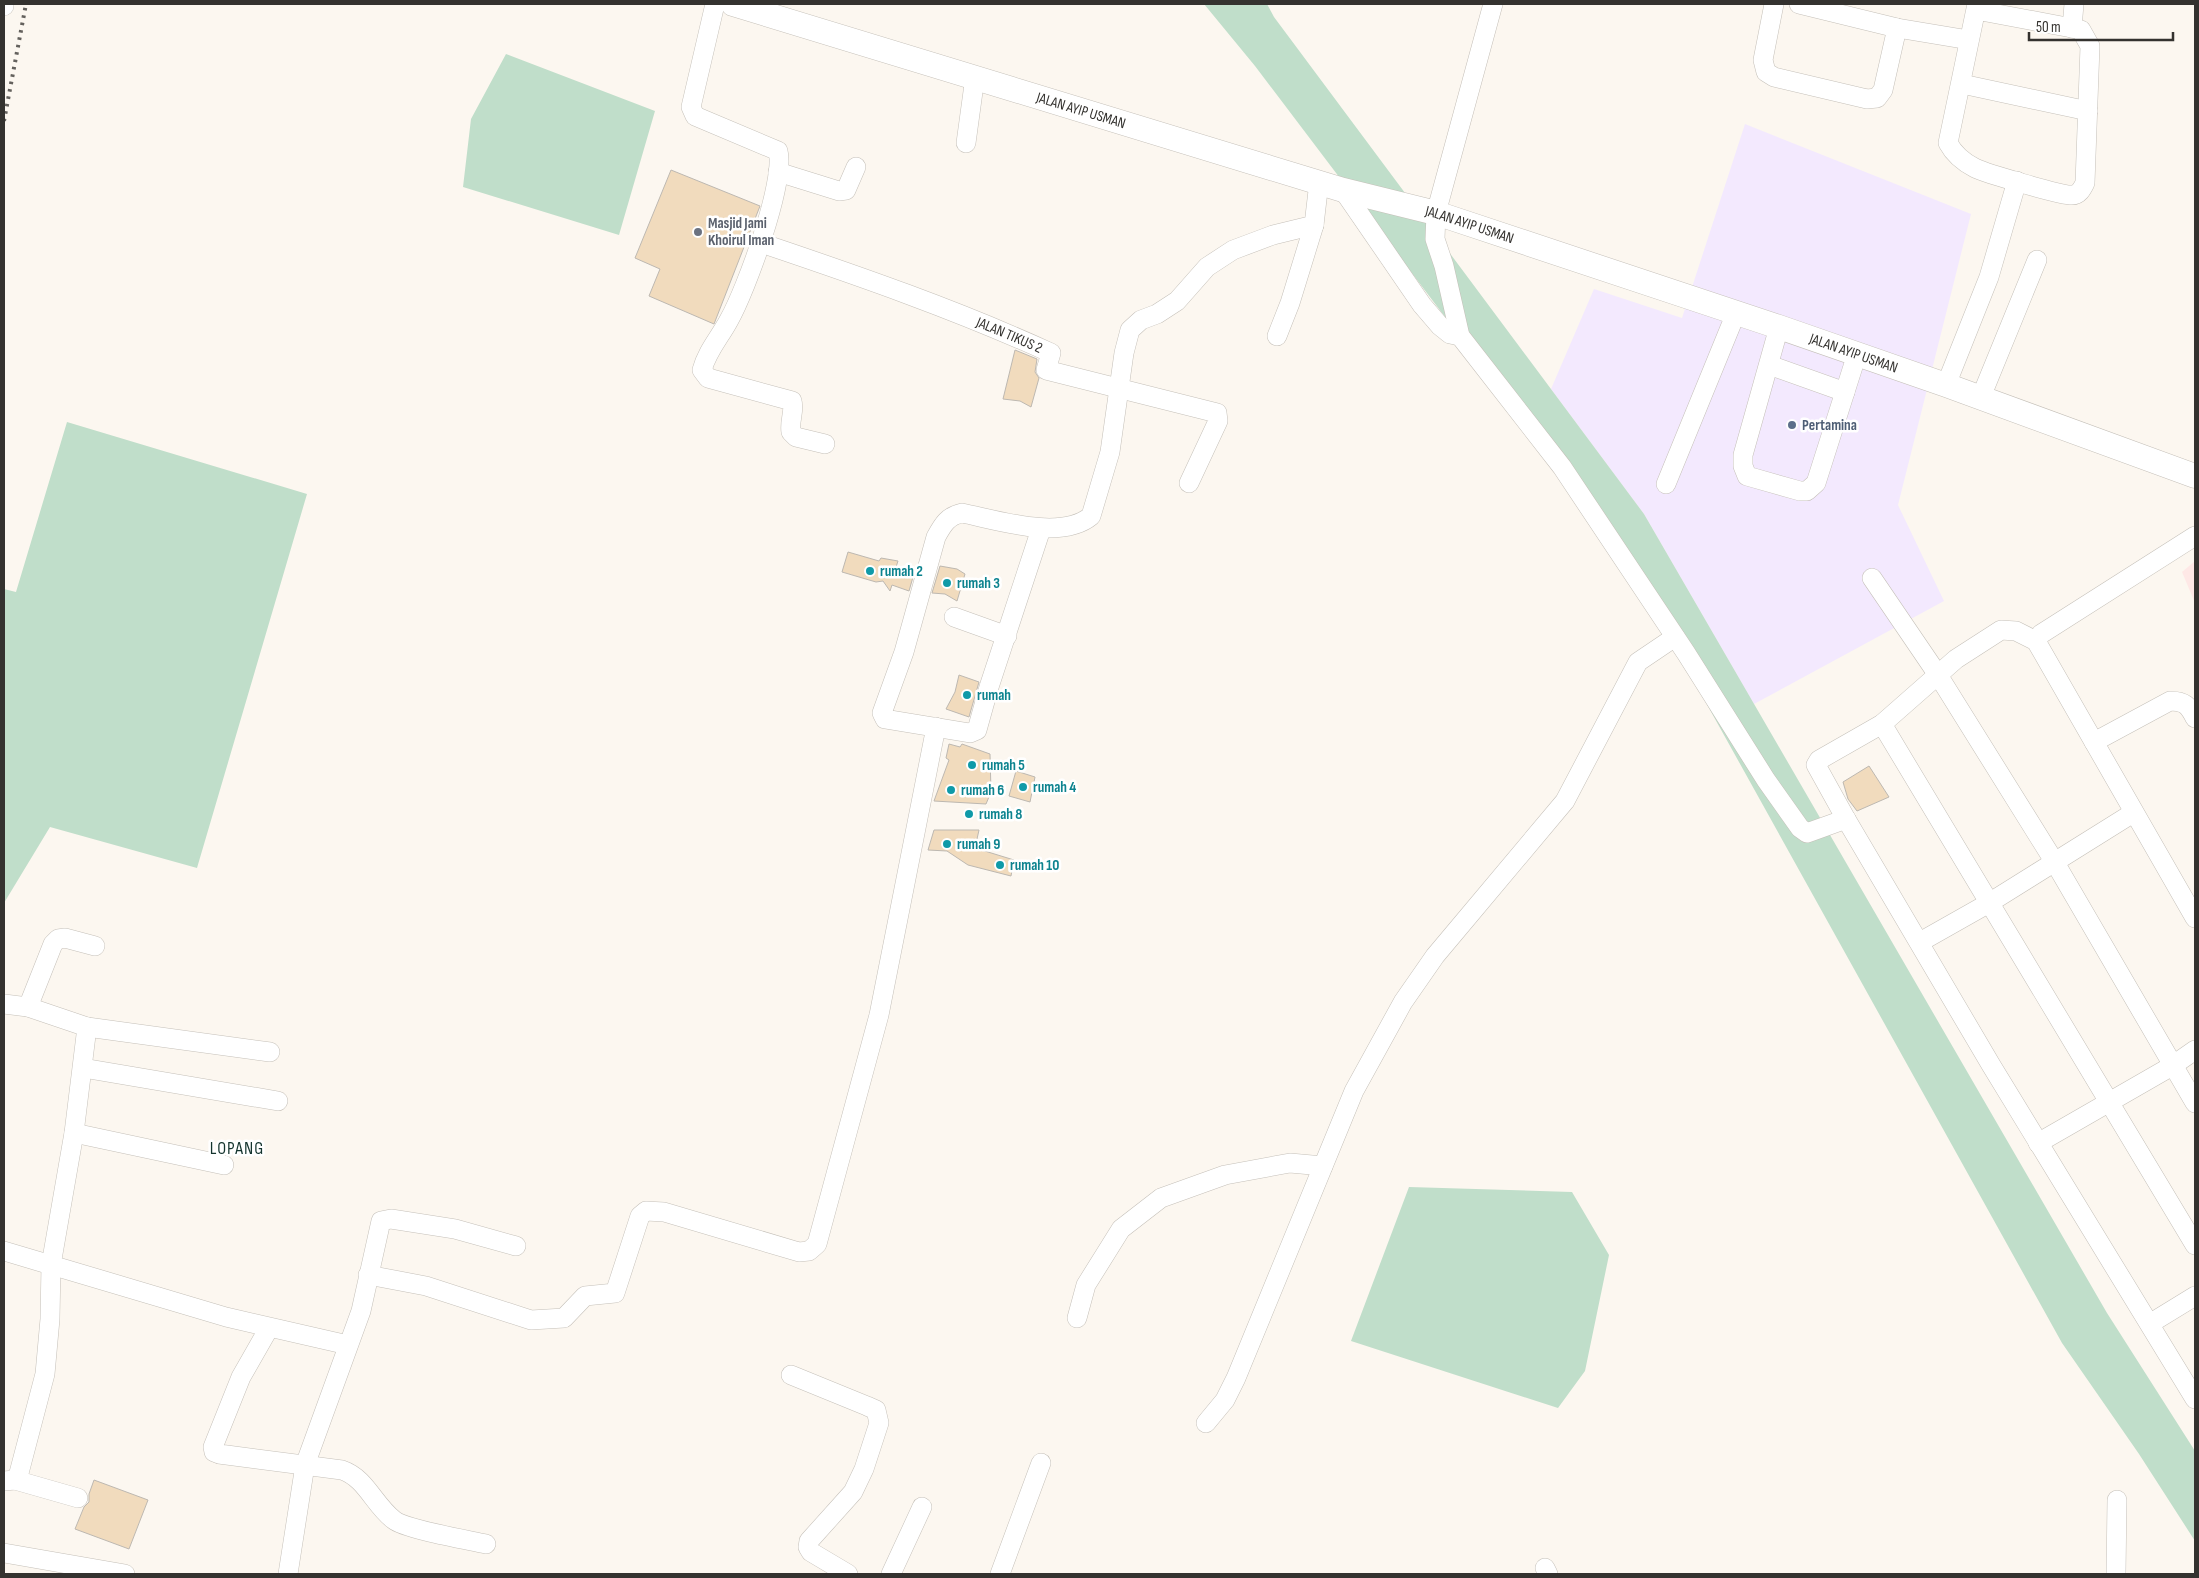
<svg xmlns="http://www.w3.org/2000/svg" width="2199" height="1578" viewBox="0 0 2199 1578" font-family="'Sofia Sans Condensed',sans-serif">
<rect width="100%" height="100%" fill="#fcf7f0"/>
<!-- commercial -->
<path fill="#fee8e6" d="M 2195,561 L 2195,603 L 2182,572 Z"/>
<!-- industrial -->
<path fill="#f3e9fe" d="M 1745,124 L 1971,214 L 1898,505 L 1944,601 L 1754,704 L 1644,514 L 1551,389 L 1594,289 L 1682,318 Z"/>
<!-- green -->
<path fill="#c0deca" d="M 1204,4 L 1267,4 L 1274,17 L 1644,514 L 2107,1313 L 2195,1451 L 2195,1541 L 2139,1454 L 2062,1343 L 1620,548 L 1255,66 Z
M 506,54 L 655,111 L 619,235 L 463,187 L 471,119 Z
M 67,422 L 307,494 L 197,868 L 50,827 L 4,903 L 4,589 L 16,592 Z
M 1409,1187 L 1572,1192 L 1609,1255 L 1585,1371 L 1558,1408 L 1351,1341 Z"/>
<!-- building -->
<path fill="#f1dbbd" stroke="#bdb8b1" d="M 671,170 L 760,206 L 714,324 L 649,296 L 660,269 L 635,258 Z
M 1015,350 L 1037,359 L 1035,372 L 1039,378 L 1031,407 L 1020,401 L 1003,399 Z
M 848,552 L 879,561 L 881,558 L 898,561 L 895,570 L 913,577 L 909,591 L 892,585 L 890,591 L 883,581 L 876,582 L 842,572 Z
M 940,566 L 957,569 L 965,574 L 957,601 L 945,594 L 932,593 Z
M 959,675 L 979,682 L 969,717 L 946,709 L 955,692 Z
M 949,744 L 960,747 L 962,744 L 990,754 L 991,792 L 986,804 L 934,801 L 949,760 L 946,758 Z
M 1869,766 L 1889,797 L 1857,811 L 1848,799 L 1843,782 Z
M 1016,771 L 1035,777 L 1030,802 L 1009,796 Z
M 934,830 L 979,830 L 975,848 L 1014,860 L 1011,876 L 968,865 L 947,851 L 928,850 Z
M 94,1480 L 148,1500 L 129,1549 L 75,1529 L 84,1507 L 89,1502 L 89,1494 Z"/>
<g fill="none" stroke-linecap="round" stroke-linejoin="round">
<defs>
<g id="minor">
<path d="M 715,4 L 691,107 L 695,116 L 778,151 C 786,181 746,290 729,320 C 720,337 707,351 702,370 L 708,378 L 792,401 C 795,411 789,421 791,432 L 796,437 L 825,444"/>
<path d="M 1493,4 L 1436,213 L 1435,239 L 1444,266 L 1460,336 L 1562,467 L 1686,653 L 1766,780 L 1800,828 L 1807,833 L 1846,819"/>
<path d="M 1774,4 L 1763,60 L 1766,72 L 1774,77 L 1867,99 L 1877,98 L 1883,90 L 1897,28"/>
<path d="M 1799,4 L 1897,28 L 1969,40"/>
<path d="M 4,6 L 4,4"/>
<path d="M 1976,10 L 2072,28 L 2081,30 L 2090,46 L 2085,183 C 2082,189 2079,195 2072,195 C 2063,196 1985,173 1975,168 C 1963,162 1954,154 1948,143 L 1977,4"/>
<path d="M 2072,28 L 2074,4"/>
<path d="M 1962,84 L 2088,111"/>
<path d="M 966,143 L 975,77"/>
<path d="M 778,172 L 839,191 L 846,190 L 856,167"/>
<path d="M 1343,190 L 1422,305 L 1440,326 L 1450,334 L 1460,336"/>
<path id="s1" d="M 761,243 C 859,276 957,310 1051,353 L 1046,370 L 1217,413 L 1218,421 L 1189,483"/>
<path d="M 1779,327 L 1743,455 L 1743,466 L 1747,476 L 1800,491 L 1807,491 L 1816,483 L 1857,354"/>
<path d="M 1277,336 L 1290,303 L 1314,225"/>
<path d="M 1769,365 L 1845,392"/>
<path d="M 1946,385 L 1989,277 L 2017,181"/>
<path d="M 1981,397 L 2037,260"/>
<path d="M 1666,484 L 1736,313"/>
<path d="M 1041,529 L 989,687 L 977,730 L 970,733 L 885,719 L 882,713 L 904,652 L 936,537 C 943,524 948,516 962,513 C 997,520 1061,541 1091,516 L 1110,452 L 1124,353 L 1130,330 L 1141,320 L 1157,314 L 1177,301 L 1207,267 L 1233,250 L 1273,235 L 1314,225 L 1319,182"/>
<path d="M 1872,578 L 1938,675 L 2054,861 L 2195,1103"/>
<path d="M 954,617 L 1007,636"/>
<path d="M 2036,641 L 2041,634 L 2195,536"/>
<path d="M 1882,724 L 2195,1245"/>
<path d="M 2094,742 L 2170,701 C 2185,701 2189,706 2195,718"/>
<path d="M 2195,918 L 2036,641 L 2016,631 L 2001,630 L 1956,659 L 1882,724 L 1819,760 L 1816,765 L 1846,819 L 1991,1065 L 2195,1399"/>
<path d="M 1920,942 L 1989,903 L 2133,813"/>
<path d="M 4,1004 L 28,1007 L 87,1027 L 74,1133 L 51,1265 L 50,1319 L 45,1374 L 19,1473 L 15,1480 L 4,1481"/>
<path d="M 28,1007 L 53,944 L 58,939 L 65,938 L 95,946"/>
<path d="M 87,1027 L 270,1052"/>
<path d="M 83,1068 L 278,1101"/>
<path d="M 74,1133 L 224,1165"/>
<path d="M 2038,1143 L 2172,1066 L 2195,1050"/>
<path d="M 4,1251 L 226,1317 L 348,1345"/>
<path d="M 368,1275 L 426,1286 L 531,1320 L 564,1318 L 585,1296 L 615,1293 L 640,1216 L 646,1211 L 664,1212 L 799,1252 L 809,1251 L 817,1244 L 879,1015 L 936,727"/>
<path d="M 1077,1318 L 1086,1285 L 1121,1229 L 1161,1198 L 1225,1175 L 1290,1163 L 1323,1166"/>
<path d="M 2151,1323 L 2195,1296"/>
<path d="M 269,1328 L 241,1377 L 213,1447 L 214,1452 L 219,1454 L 342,1470 C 366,1478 374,1505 394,1520 C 405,1529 468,1540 486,1544"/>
<path d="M 791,1375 L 867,1406 L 876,1410 L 879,1423 L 864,1469 L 853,1492 L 809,1541 L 808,1547 L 811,1552 L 848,1574"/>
<path d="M 1206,1423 L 1225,1400 L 1236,1378 L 1354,1091 L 1403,1002 L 1435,956 L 1565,801 L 1638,662 L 1675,637"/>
<path d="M 15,1480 L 78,1498"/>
<path d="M 4,1553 L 125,1574"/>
<path d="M 1545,1568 L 1548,1574"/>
<path d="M 288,1574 L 305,1465 L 361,1311 L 381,1221 L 391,1219 L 455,1229 L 516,1246"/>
<path d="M 891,1574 L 922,1507"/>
<path d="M 1000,1574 L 1041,1463"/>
<path d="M 2116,1574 L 2117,1500"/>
</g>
<g id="major">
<path id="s2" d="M 733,4 L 1343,190 L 1436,213 L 1779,327 L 1946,385 L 2195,476"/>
</g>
</defs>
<!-- minor casing -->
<use href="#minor" stroke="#c5c0b9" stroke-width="20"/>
<!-- major casing -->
<use href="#major" stroke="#c5c0b9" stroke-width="25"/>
<!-- minor -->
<use href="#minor" stroke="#fff" stroke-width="19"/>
<!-- major -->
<use href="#major" stroke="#fff" stroke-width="24"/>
<!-- rail -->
<path stroke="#64615d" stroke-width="4" stroke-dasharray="2.5 5" stroke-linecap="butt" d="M 4,121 L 26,4"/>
</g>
<!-- markers -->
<circle fill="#6b7280" stroke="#fff" stroke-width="2" cx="698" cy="232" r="5"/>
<circle fill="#5c6f8a" stroke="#fff" stroke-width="2" cx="1792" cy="425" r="5"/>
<g fill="#0f9aa8" stroke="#fff" stroke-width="2">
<circle cx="870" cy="571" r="5"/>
<circle cx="947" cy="583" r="5"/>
<circle cx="967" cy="695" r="5"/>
<circle cx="972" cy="765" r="5"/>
<circle cx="1023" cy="787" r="5"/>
<circle cx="951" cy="790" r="5"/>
<circle cx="969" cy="814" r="5"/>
<circle cx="947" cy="844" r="5"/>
<circle cx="1000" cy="865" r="5"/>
</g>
<g text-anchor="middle" stroke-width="5" stroke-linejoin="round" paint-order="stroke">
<!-- street labels -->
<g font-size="15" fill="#34322f" stroke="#fff">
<text dy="5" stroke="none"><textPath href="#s2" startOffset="364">JALAN AYIP USMAN</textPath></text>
<text dy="5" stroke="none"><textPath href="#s2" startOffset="769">JALAN AYIP USMAN</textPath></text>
<text dy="5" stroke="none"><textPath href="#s1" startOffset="265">JALAN TIKUS 2</textPath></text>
<text dy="5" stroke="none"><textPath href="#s2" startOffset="1174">JALAN AYIP USMAN</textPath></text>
</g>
<!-- worship labels -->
<g font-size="15" font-weight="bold" fill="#5b616d" stroke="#fff" text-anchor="start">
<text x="708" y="228">Masjid Jami<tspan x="708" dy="17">Khoirul Iman</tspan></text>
</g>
<!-- service labels -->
<g font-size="15" font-weight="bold" fill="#4e5e75" stroke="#fff" text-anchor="start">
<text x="1802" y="430">Pertamina</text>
</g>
<!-- culture labels -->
<g font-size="15" font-weight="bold" fill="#0d838f" stroke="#fff" text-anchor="start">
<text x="880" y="576">rumah 2</text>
<text x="957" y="588">rumah 3</text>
<text x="977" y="700">rumah</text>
<text x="982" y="770">rumah 5</text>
<text x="1033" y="792">rumah 4</text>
<text x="961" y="795">rumah 6</text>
<text x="979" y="819">rumah 8</text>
<text x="957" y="849">rumah 9</text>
<text x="1010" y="870">rumah 10</text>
</g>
<!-- quarter labels -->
<g font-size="18" letter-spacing="1" fill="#14342e" stroke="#fff">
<text x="237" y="1154">LOPANG</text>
</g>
</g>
<!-- border -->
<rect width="2199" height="1578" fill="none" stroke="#34322f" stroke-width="10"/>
<!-- scale -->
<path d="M2029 32v8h144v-8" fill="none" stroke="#34322f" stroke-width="2.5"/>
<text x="2036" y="32" font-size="15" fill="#34322f" stroke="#ffffff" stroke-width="4" paint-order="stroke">50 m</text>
</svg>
